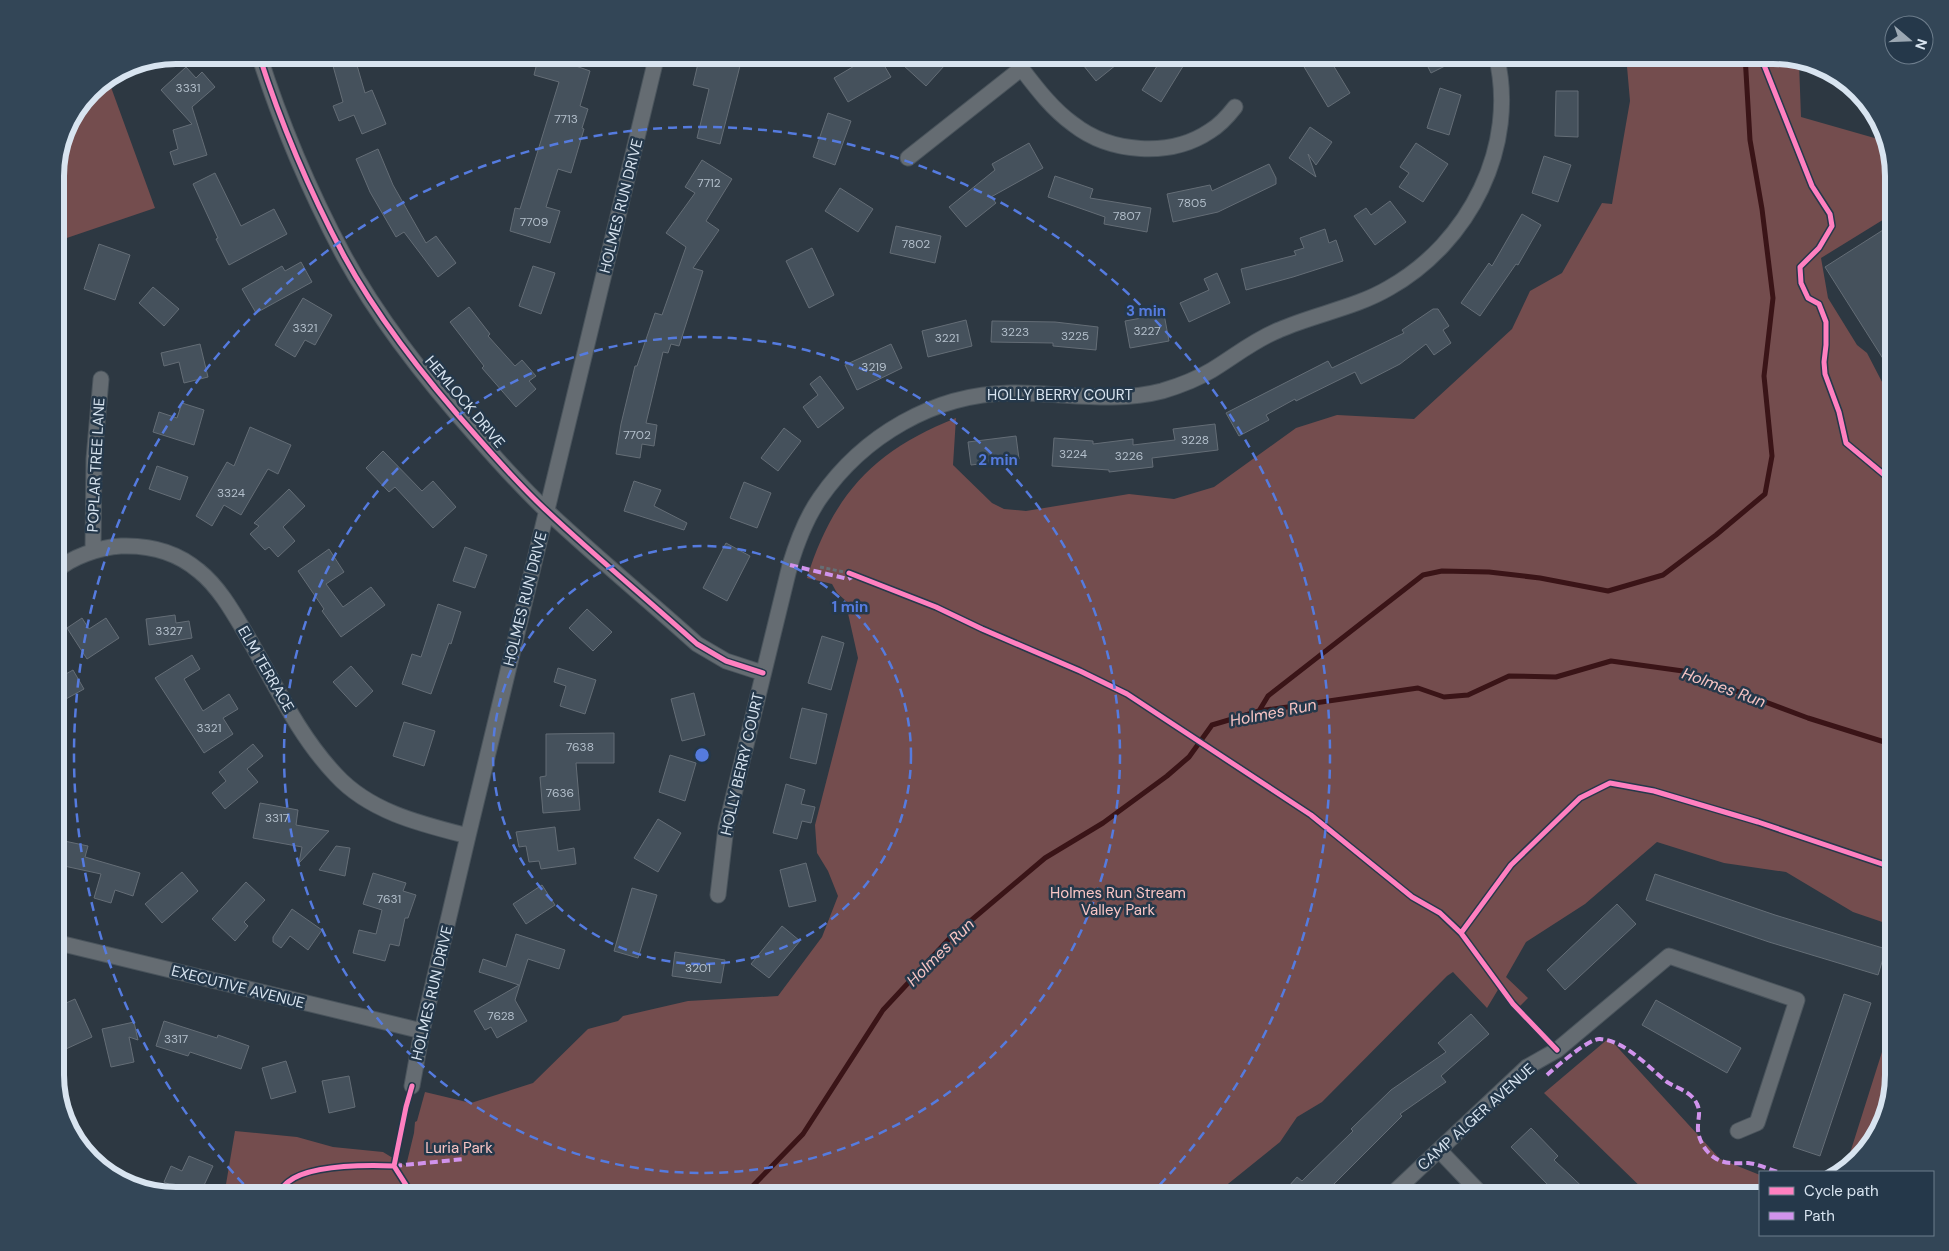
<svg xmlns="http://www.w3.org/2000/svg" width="1949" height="1251" viewBox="0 0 1949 1251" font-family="'DM Sans',sans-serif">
<rect width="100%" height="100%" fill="#2d3842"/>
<!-- green -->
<path fill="#744d4e" d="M 1626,55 L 1773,55 L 1799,63 L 1801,117 L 1885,141 L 1894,176 L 1894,213 L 1821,258 L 1828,298 L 1857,345 L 1867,353 L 1894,405 L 1894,926 L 1853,912 L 1786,872 L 1724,863 L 1657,842 L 1585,904 L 1526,942 L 1506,977 L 1528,998 L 1519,1007 L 1499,988 L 1487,1008 L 1453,972 L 1447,976 L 1322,1102 L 1297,1117 L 1280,1142 L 1213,1196 L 224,1196 L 235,1131 L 297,1137 L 333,1147 L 383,1152 L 406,1166 L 414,1133 L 415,1122 L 417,1121 L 425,1092 L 471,1103 L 533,1083 L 588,1029 L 618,1021 L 623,1016 L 688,1001 L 778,996 L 822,937 L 838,896 L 828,871 L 817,853 L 815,825 L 858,658 L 845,600 L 837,593 L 832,584 L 807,578 C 833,494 875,450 956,418 L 953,465 L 992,503 L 1004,509 L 1026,511 L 1129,494 L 1174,499 L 1214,487 L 1296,428 L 1337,415 L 1414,419 L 1512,329 L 1530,291 L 1562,273 L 1602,203 L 1612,204 L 1630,101 Z
M 108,79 L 155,208 L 55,242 L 55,168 L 64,129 L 91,90 Z
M 1894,1014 L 1894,1075 L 1874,1142 L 1845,1169 Z
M 1609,1038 L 1720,1159 L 1760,1175 L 1760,1196 L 1650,1196 L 1544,1093 Z"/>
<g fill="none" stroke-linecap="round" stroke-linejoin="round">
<!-- stream -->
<path stroke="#3a1417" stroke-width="5" d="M 1259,711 L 1268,696 L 1423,575 L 1442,571 L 1489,572 L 1540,578 L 1608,591 L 1663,575 L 1716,535 L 1765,494 L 1772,456 L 1764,376 L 1773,298 L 1762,209 L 1750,140 L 1745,55
M 743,1196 L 803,1134 L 883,1010 L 949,939 L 1045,858 L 1103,823 L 1167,776 L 1189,757 L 1212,725 L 1259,711 L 1418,688 L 1444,697 L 1468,695 L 1509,676 L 1556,677 L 1611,661 L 1683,671 L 1808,718 L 1894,745"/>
</g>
<!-- building -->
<path fill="#45515c" stroke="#646d76" d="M 330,55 L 354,55 L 365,93 L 372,90 L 386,124 L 362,134 L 354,115 L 339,121 L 333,106 L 343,102 Z
M 539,55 L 576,55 L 573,65 L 590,71 L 580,106 L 588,109 L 582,128 L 584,129 L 571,173 L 558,169 L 546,207 L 560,211 L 550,243 L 510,231 L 515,208 L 520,209 L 559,82 L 534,75 Z
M 700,55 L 729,55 L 742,58 L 720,144 L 697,138 L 709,89 L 693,85 Z
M 873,55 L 878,55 L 891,77 L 848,102 L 834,78 Z
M 911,55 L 954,55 L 926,86 L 903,65 Z
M 1075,55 L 1109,55 L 1116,65 L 1096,81 Z
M 1164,55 L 1172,55 L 1185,63 L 1161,102 L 1142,90 Z
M 1297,55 L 1327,55 L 1350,93 L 1328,107 Z
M 1422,55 L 1467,55 L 1431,73 Z
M 186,67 L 196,78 L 202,72 L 215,87 L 192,107 L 207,155 L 174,165 L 170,152 L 178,149 L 173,130 L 192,124 L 161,90 Z
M 1440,88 L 1461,95 L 1449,135 L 1427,128 Z
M 1556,91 L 1578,91 L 1578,137 L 1555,136 Z
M 828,113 L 851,121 L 835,165 L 813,157 Z
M 1310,127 L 1332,142 L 1316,165 L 1308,154 L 1316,177 L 1289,158 Z
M 1029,143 L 1043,168 L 991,197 L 996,203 L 966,227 L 949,207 L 995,170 L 992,164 Z
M 1416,143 L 1448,164 L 1423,202 L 1399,187 L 1409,173 L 1400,167 Z
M 378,149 L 393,185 L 426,243 L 436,236 L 456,263 L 438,277 L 404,232 L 396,237 L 370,192 L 356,159 Z
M 1544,156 L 1571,165 L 1558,202 L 1532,193 Z
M 702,160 L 732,179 L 706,221 L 719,230 L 693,268 L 703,271 L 679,346 L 671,344 L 668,353 L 663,352 L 646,423 L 657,425 L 654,446 L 642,444 L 640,458 L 616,454 L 621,424 L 635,366 L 637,366 L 655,313 L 662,315 L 686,247 L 666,233 L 695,193 L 685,187 Z
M 1269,164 L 1276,178 L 1276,184 L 1218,212 L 1173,222 L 1167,194 L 1210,185 L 1212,191 Z
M 215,173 L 241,226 L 274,209 L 287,234 L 229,265 L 216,239 L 218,238 L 193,184 Z
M 1055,176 L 1093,189 L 1090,198 L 1151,208 L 1147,232 L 1104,224 L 1105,217 L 1048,197 Z
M 840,188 L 873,209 L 858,232 L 825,211 Z
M 1390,201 L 1406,222 L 1375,245 L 1354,216 L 1366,208 L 1371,215 Z
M 1522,214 L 1541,225 L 1518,265 L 1516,264 L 1480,316 L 1461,303 L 1489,263 L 1492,266 Z
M 1894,223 L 1894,376 L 1825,267 Z
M 896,226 L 941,236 L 935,263 L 890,253 Z
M 1325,229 L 1329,243 L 1336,240 L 1343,261 L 1293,277 L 1246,290 L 1241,269 L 1296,255 L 1294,251 L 1304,248 L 1300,238 Z
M 99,244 L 130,255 L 115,300 L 84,289 Z
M 812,248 L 834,295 L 809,308 L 786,261 Z
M 301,262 L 312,282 L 256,313 L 242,289 L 282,266 L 285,271 Z
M 533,266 L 555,273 L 541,314 L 519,306 Z
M 1217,273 L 1230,303 L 1189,322 L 1180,303 L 1209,290 L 1204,279 Z
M 153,287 L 179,309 L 164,326 L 139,303 Z
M 303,298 L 332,315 L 315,345 L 305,340 L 295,357 L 275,345 Z
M 469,307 L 490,334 L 488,336 L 515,366 L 522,360 L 536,376 L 529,381 L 536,389 L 516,407 L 482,368 L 484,366 L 450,322 Z
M 1433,309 L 1438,309 L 1449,326 L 1443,330 L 1451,343 L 1434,355 L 1426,344 L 1400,364 L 1361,384 L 1355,372 L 1296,401 L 1295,399 L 1266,415 L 1269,420 L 1239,436 L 1226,413 L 1328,361 L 1332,368 L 1404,333 L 1402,330 Z
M 1164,314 L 1169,341 L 1130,348 L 1125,321 Z
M 966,320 L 972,346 L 928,357 L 922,331 Z
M 992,321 L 1055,322 L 1098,327 L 1096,350 L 1053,346 L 1053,343 L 991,342 Z
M 200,344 L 208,377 L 184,383 L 179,362 L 164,366 L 161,353 Z
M 891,344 L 902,368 L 857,390 L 845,365 Z
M 820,376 L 844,408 L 818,428 L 803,407 L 818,395 L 810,384 Z
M 182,403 L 204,410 L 194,445 L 153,432 L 159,412 L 177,418 Z
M 1215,424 L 1218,450 L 1152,458 L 1153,467 L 1109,472 L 1109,470 L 1052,466 L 1054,438 L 1093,441 L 1093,444 L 1133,439 L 1133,445 L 1175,440 L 1173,429 Z
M 250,427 L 291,445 L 278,474 L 268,469 L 241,515 L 224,505 L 212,526 L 196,516 L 227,462 L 234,466 Z
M 784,428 L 801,441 L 778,471 L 761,458 Z
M 1016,436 L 1019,459 L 971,465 L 968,442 Z
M 383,451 L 422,491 L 433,481 L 456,507 L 433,528 L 395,487 L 389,492 L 366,468 Z
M 157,466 L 188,477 L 180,500 L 149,489 Z
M 634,481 L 661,490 L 654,506 L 687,523 L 684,530 L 624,511 Z
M 744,482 L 771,493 L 757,528 L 730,518 Z
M 289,489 L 305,506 L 283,527 L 295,541 L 278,557 L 269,547 L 265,550 L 250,534 L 259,526 L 254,523 Z
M 726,543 L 750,556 L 727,601 L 703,588 Z
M 465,547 L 487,555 L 475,588 L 453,581 Z
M 329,549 L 344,572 L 326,584 L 343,607 L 371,587 L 385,605 L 341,637 L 322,611 L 324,609 L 298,571 Z
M 438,604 L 461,612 L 451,644 L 449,643 L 431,694 L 402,684 L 412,654 L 421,657 Z
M 587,609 L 612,632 L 593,651 L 569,628 Z
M 175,615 L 176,623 L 189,621 L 192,638 L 149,645 L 146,619 Z
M 82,618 L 89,629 L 106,618 L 119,638 L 87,659 L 67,628 Z
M 822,636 L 844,643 L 831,690 L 808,683 Z
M 192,655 L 200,669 L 184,679 L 203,711 L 229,694 L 238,709 L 223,718 L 233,734 L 204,753 L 155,678 Z
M 351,666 L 373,691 L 356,707 L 333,682 Z
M 558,668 L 596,680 L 585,714 L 560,706 L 566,686 L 554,682 Z
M 73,670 L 84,689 L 55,705 L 55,680 Z
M 694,693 L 705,735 L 682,741 L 671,699 Z
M 802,708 L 827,714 L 816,764 L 790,758 Z
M 404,722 L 435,731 L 424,766 L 393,756 Z
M 614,733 L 614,763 L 576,763 L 580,810 L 543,813 L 540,777 L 546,776 L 546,734 Z
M 253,744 L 263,756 L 247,769 L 258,782 L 225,809 L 212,793 L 226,781 L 219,772 Z
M 670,755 L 696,763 L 685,801 L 659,792 Z
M 786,784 L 805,790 L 801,804 L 815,807 L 811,823 L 802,821 L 797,839 L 773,833 Z
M 260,803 L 298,810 L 296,825 L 329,831 L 299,863 L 302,847 L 253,838 Z
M 658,819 L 681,833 L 658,872 L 634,858 Z
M 555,827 L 558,851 L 574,848 L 576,864 L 541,869 L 539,861 L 529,862 L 526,846 L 519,847 L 516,832 Z
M 55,839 L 88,846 L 85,857 L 140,873 L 133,896 L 115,890 L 111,903 L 94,898 L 101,874 L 55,864 Z
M 336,846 L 350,848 L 345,876 L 319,870 Z
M 806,863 L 816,901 L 789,907 L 780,870 Z
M 182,872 L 198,891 L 162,923 L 145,904 Z
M 373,873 L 406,883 L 403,891 L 416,895 L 408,918 L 405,918 L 399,946 L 390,944 L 385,961 L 353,953 L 359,930 L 376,934 L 382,910 L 363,904 Z
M 1655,874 L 1775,915 L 1886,949 L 1878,975 L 1769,942 L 1646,900 Z
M 246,882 L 265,900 L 244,922 L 248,926 L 235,941 L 212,919 Z
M 542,885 L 555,905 L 526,924 L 513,904 Z
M 632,888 L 657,895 L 638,958 L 614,951 Z
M 1617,904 L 1636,924 L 1565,990 L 1547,970 Z
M 292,909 L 322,930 L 308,950 L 290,936 L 281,948 L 273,942 L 273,937 Z
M 782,926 L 800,941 L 769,978 L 751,964 Z
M 516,934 L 565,950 L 559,969 L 528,959 L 515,1000 L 527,1021 L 497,1038 L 491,1027 L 485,1030 L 474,1011 L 519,985 L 479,972 L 483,959 L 506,967 Z
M 675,952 L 725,960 L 721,983 L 672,976 Z
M 1844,994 L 1871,1003 L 1820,1156 L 1793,1147 Z
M 75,999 L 92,1037 L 55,1054 L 55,1008 Z
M 1656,1000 L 1741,1048 L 1727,1073 L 1642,1025 Z
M 1471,1014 L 1489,1034 L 1441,1076 L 1446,1082 L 1400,1114 L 1402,1116 L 1322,1196 L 1280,1196 L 1297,1177 L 1302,1181 L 1353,1131 L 1351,1129 L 1391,1090 L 1446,1052 L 1438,1043 Z
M 164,1021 L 217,1038 L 218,1035 L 249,1046 L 241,1069 L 190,1052 L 188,1056 L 156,1046 Z
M 134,1022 L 138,1040 L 129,1037 L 134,1062 L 111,1067 L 102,1029 Z
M 286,1061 L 296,1092 L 271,1099 L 262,1068 Z
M 349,1076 L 355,1107 L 329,1113 L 322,1081 Z
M 1531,1128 L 1558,1156 L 1554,1160 L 1592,1196 L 1541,1196 L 1550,1187 L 1511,1147 Z
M 189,1156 L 213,1166 L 199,1196 L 195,1196 L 164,1182 L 171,1166 L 182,1171 Z"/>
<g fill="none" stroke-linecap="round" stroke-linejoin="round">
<defs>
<path id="street" d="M 259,55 C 281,124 310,192 344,256 C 380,322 428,382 478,438 C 500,463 523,489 548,512 C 596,557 648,600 697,644 L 726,661 L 763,673
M 1011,55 C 1030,79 1048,106 1073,124 C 1110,153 1170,158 1210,131 C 1220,125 1228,116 1235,107
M 908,158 L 1022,68
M 93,551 L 94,459 L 101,379
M 55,572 C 70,557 101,547 121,546 C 149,545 177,552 199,571 C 219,587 233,612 246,634 C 274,682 298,735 336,775 C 370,812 421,824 468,836
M 718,895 L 726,827 L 790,565 C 797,542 806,518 820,498 C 863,436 934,394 1010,393 C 1060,392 1113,404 1162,391 C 1179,386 1197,379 1212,370 C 1235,356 1254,340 1279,330 C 1315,314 1355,308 1389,288 C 1469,243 1519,146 1496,55
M 55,942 L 422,1031
M 412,1086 L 422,1031 L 468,836 L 657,55
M 1439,1150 L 1483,1196
M 1390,1196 L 1527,1067 L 1557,1050 L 1669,956 L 1797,1000 L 1757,1123 L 1738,1131"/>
</defs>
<!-- street casing -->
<use href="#street" stroke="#4a545c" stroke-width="17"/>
<!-- path -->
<path stroke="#666e74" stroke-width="3" stroke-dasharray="4 2.5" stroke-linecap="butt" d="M 820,567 L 849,573"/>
<!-- street -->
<use href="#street" stroke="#656c72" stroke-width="15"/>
<!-- quiet -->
<path stroke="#d193ec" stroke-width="4" stroke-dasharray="8 4" stroke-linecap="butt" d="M 790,565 L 848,579 L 854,576
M 1547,1075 C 1556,1067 1589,1038 1600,1039 C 1626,1041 1648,1067 1667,1082 C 1678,1089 1691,1091 1697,1104 C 1701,1112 1698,1118 1698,1126 C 1697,1138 1705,1152 1715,1158 C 1726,1165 1737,1163 1748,1163 C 1758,1164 1768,1169 1778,1172
M 394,1166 L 465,1159"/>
<defs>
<path id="cycleway" d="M 259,55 C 281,124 310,192 344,256 C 380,322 428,382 478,438 C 500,463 523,489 548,512 C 596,557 648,600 697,644 L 726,661 L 763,673
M 1760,55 L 1812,186 L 1830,214 L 1832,226 L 1819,248 L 1800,267 L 1801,283 L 1808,298 L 1819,304 L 1826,322 L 1826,345 L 1824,362 L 1825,374 L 1839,412 L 1846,443 L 1894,483
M 849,573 L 936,607 L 982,629 L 1080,671 L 1127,694 L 1311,815 L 1412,897 L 1440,913 L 1461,933 L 1513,1004 L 1557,1050
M 1461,933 L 1511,865 L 1580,798 L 1610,783 L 1654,791 L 1758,822 L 1894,868
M 394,1166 L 406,1107 L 412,1086
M 274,1196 C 279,1192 283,1186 288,1182 C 311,1164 366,1165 394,1166 L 413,1196"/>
</defs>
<!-- cycleway casing -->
<use href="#cycleway" stroke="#25384a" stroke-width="8"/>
<!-- cycleway -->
<use href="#cycleway" stroke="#ff80c0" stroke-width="5"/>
</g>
<!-- distance rings -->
<g fill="none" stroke="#557bdf" stroke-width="2.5" stroke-dasharray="9 6">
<circle cx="702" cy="755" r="209"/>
<circle cx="702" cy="755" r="418"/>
<path d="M254 1195A628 628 0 1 1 1150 1195"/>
</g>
<g text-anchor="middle" stroke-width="5" stroke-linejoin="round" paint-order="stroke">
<!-- number labels -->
<g font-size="12" fill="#b3bfcb">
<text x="188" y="92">3331</text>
<text x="566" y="123">7713</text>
<text x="709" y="187">7712</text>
<text x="1192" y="207">7805</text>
<text x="1127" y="220">7807</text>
<text x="534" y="226">7709</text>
<text x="916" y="248">7802</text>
<text x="305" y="332">3321</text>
<text x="1147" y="335">3227</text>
<text x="1015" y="336">3223</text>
<text x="1075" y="340">3225</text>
<text x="947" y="342">3221</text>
<text x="874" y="371">3219</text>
<text x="637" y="439">7702</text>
<text x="1195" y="444">3228</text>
<text x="1073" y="458">3224</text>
<text x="1129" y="460">3226</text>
<text x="231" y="497">3324</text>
<text x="169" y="635">3327</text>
<text x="209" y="732">3321</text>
<text x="580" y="751">7638</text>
<text x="560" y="797">7636</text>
<text x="277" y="822">3317</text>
<text x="389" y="903">7631</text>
<text x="698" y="972">3201</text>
<text x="501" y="1020">7628</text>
<text x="176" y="1043">3317</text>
</g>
<!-- street labels -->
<g font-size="15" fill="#d8e4f0" stroke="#25384a">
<text transform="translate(621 206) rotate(-76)" y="5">HOLMES RUN DRIVE</text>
<text x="1060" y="400">HOLLY BERRY COURT</text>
<text transform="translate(465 402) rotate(50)" y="5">HEMLOCK DRIVE</text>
<text transform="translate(96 465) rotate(-87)" y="5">POPLAR TREE LANE</text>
<text transform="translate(525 599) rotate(-76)" y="5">HOLMES RUN DRIVE</text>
<text transform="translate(266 669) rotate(60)" y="5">ELM TERRACE</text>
<text transform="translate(742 764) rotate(-77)" y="5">HOLLY BERRY COURT</text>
<text transform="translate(238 987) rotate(14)" y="5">EXECUTIVE AVENUE</text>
<text transform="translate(432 993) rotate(-77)" y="5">HOLMES RUN DRIVE</text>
<text transform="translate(1476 1117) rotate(-42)" y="5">CAMP ALGER AVENUE</text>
</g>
<!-- park labels -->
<g font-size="15" fill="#fac6c5" stroke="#25384a">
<text x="1118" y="898">Holmes Run Stream<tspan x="1118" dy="17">Valley Park</tspan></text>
<text x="459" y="1153">Luria Park</text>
</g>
<!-- water labels -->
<g font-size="16" font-style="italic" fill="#f8c5c4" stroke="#25384a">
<text transform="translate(1724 687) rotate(20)" y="6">Holmes Run</text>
<text transform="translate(1273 712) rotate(-11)" y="6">Holmes Run</text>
<text transform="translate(940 952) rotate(-45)" y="6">Holmes Run</text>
</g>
</g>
<!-- crop -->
<path d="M0 0H1949V1251H0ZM176 64H1773A112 112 0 0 1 1885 176V1075A112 112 0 0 1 1773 1187H176A112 112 0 0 1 64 1075V176A112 112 0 0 1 176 64Z" fill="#334657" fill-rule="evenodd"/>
<path fill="none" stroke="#d8e4f0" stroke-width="6" d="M176 64H1773A112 112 0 0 1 1885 176V1075A112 112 0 0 1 1773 1187H176A112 112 0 0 1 64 1075V176A112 112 0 0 1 176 64Z"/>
<circle cx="702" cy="755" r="8" fill="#557bdf" stroke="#25384a" stroke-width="2.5"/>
<g font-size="15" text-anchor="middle" font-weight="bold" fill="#557bdf" stroke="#25384a" stroke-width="5" stroke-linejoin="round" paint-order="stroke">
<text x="1146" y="316">3 min</text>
<text x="998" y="465">2 min</text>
<text x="850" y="612">1 min</text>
</g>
<!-- legend -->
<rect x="1759" y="1171" width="175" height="65" fill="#25384a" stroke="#6d7d8c"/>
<rect x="1769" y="1187" width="25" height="8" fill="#ff80c0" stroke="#6d7d8c"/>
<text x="1804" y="1196" font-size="15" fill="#d8e4f0">Cycle path</text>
<rect x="1769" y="1212" width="25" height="8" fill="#d193ec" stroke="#6d7d8c"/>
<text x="1804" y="1221" font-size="15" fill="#d8e4f0">Path</text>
<!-- north arrow -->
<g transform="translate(1909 40) rotate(109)"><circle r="24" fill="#25384a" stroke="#6d7d8c"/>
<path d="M0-4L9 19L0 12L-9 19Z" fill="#9ca8b3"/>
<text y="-8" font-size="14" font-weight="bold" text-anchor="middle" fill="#d8e4f0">N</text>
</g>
</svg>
